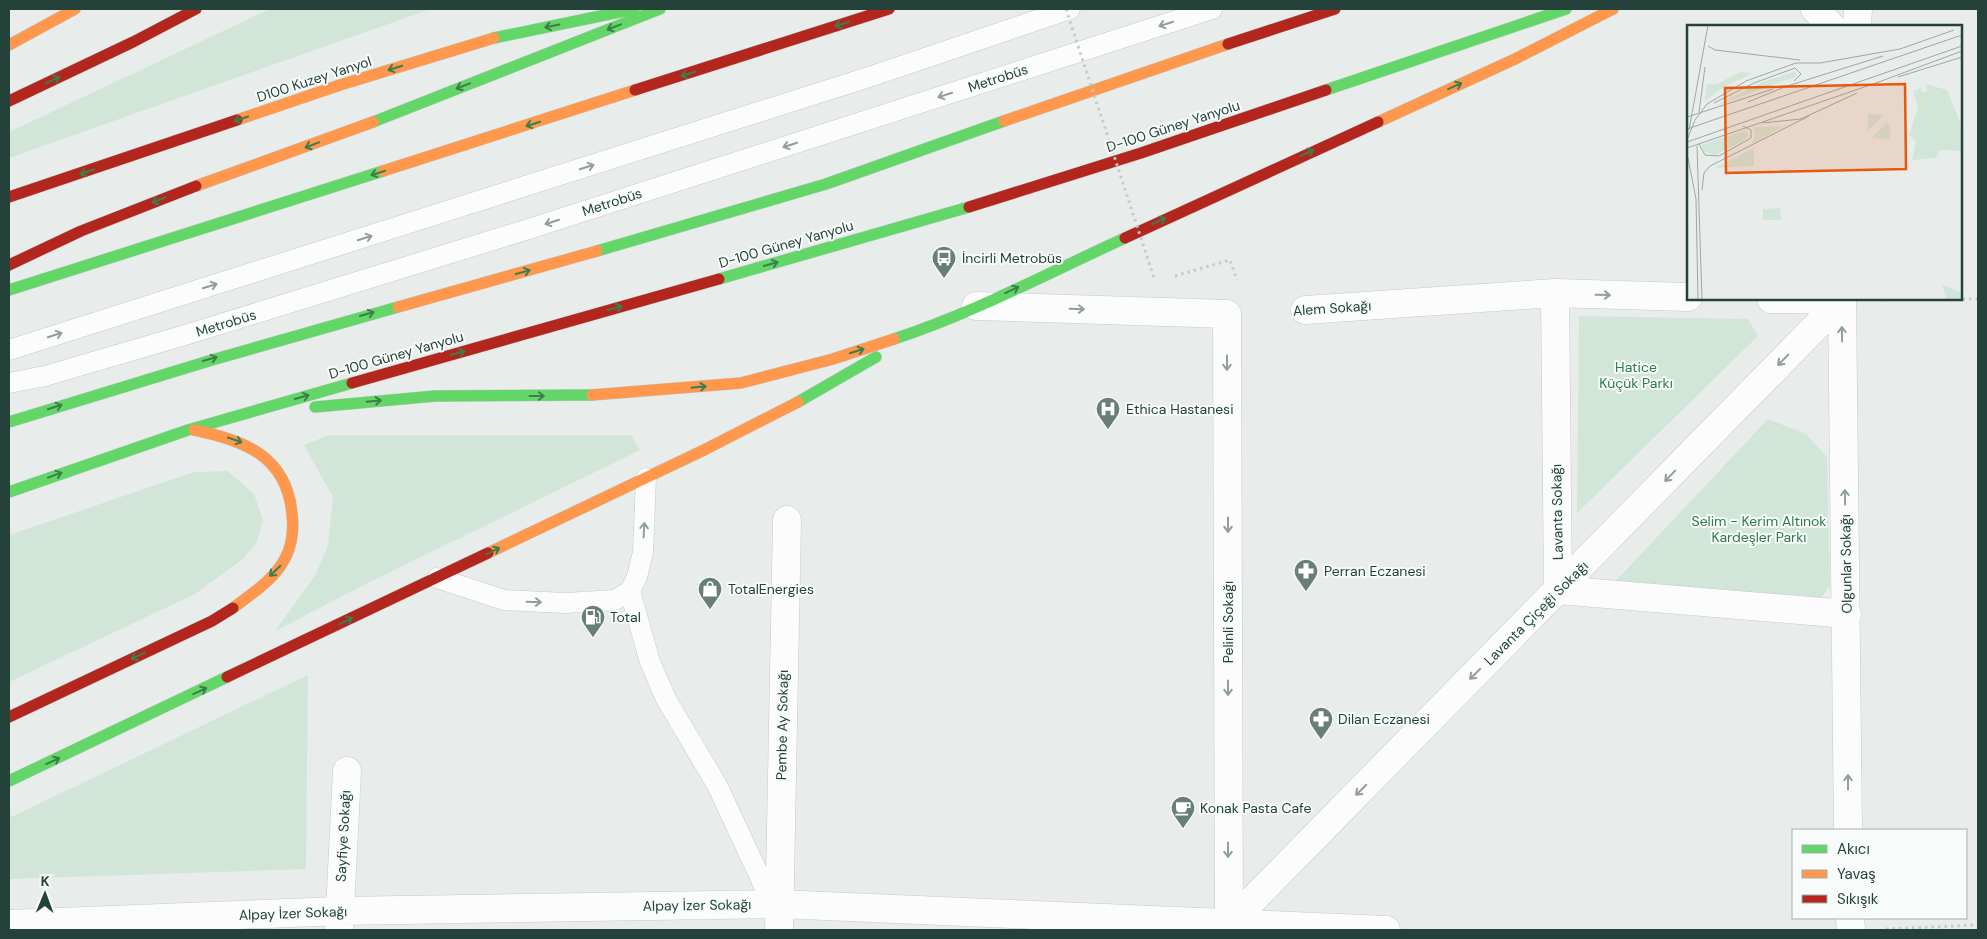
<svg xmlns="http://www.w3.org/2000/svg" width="1987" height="939" viewBox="0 0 1987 939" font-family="'DM Sans',sans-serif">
<rect width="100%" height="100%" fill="#e8edeb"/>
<!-- green -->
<path fill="#d1e6d8" d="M 270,9 L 431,9 L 9,158 L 9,132 Z
M 1579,316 L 1748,319 L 1758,336 L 1577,513 Z
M 1768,419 L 1806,434 L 1827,457 L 1830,586 L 1818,602 L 1612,585 Z
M 329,435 L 631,435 L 640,450 L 368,583 L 275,631 L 316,574 L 328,545 L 333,497 L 304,445 Z
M 228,471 L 254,494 L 263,520 L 257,542 L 243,559 L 195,594 L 9,682 L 9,535 L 194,472 Z
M 308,675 L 306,869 L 9,879 L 9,818 Z"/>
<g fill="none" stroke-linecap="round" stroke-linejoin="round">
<defs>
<path id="lane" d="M 9,350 L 869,77 L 1070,9
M 9,383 L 45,376 L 185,335 L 532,228 L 1212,9
M 437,578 L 504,600 L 566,603 L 615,600 L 630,591 L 637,577 L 643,552 L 646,478
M 630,591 L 650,662 L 666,699 L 717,785 L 765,888 L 778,904"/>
<path id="street" d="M 1815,9 L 1831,26
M 1857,26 L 1858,9
M 1555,293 L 1558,590
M 1771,299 L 1842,300
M 1842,299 L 1848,830
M 976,306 L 1227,314 L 1229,930
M 1305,310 L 1555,293 L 1688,297
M 1558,590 L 1847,614
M 1850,918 L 1851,930
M 9,924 L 340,911 L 778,904 L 1386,930
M 1229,924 L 1842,300
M 339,930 L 347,771
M 779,930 L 787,520"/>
<path id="fast" d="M 494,38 L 634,9
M 1326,90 L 1566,9
M 373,122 L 660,9
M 597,251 L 826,184 L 1004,121
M 719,279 L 969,207
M 9,290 L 383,171
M 894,339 C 974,313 1050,272 1125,238
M 798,402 L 876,357
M 315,407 L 435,396 L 592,395
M 9,422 L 212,360 L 398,307
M 9,492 L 188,430 L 352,383
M 9,781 L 227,677"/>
<path id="slow" d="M 9,45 L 75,9
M 237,120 L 340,85 L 494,38
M 1004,121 L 1228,44
M 1378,122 L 1515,59 L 1613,9
M 383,171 L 635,90
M 196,186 L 373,122
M 398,307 L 597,251
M 592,395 L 741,383 L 833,359 L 894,339
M 194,430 C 244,440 287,456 292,514 C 294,529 292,548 283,562 C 272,581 250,595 233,608
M 488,553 L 702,451 L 798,402"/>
<path id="jam" d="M 1228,44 L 1335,9
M 635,90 L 889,9
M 9,101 L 133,42 L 196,9
M 9,197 L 237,120
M 969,207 L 1141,153 L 1326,90
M 1125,238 L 1378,122
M 9,265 L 81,231 L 196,186
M 352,383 L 719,279
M 227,677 L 488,553
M 9,717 L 212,621 L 233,608"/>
</defs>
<!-- lane casing -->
<use href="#lane" stroke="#c5cac8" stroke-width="21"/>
<!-- street casing -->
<use href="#street" stroke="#c5cac8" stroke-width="29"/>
<!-- fast casing -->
<use href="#fast" stroke="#c3ccc9" stroke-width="12"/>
<!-- slow casing -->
<use href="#slow" stroke="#c3ccc9" stroke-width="12"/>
<!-- jam casing -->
<use href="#jam" stroke="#c3ccc9" stroke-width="12"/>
<!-- path -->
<path stroke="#c3ccca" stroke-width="3" stroke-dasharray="2.5 4" stroke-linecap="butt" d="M 1175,276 L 1230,260 L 1237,280
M 1878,300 L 1978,299
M 1886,929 L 1978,925"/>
<!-- lane -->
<use href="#lane" stroke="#fcfcfc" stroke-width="20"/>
<!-- street -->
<use href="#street" stroke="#fcfcfc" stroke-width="28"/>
<!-- fast -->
<use href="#fast" stroke="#63d668" stroke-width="11"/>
<!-- slow -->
<use href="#slow" stroke="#ff974d" stroke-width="11"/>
<!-- jam -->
<use href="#jam" stroke="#b3261e" stroke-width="11"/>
<!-- path-bridge -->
<path stroke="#c3ccca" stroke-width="3" stroke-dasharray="2.5 4" stroke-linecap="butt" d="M 1066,9 L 1155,281"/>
</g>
<!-- one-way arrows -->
<defs><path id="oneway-shaft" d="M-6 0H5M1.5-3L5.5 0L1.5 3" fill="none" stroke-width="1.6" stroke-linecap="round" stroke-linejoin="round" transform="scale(1.25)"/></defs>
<g stroke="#3d7d4c">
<use href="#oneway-shaft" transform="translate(842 24) rotate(162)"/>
<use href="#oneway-shaft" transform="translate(552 26) rotate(168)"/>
<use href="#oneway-shaft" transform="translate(614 27) rotate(159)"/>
<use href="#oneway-shaft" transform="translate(395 68) rotate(162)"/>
<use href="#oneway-shaft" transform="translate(688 74) rotate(162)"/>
<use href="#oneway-shaft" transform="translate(53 80) rotate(-25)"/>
<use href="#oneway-shaft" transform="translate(463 86) rotate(159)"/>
<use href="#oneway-shaft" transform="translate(1455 86) rotate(-24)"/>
<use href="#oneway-shaft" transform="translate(241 119) rotate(161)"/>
<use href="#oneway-shaft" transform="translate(533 124) rotate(162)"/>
<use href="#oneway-shaft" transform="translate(312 145) rotate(159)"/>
<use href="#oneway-shaft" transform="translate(1307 153) rotate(-24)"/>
<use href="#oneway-shaft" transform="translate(87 172) rotate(161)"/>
<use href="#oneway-shaft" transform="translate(378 173) rotate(162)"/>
<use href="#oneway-shaft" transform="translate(159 200) rotate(158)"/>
<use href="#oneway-shaft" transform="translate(1159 221) rotate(-25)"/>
<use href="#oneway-shaft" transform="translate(771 264) rotate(-16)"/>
<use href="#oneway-shaft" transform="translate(523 272) rotate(-15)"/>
<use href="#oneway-shaft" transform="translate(1012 290) rotate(-25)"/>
<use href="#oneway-shaft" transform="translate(615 308) rotate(-16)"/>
<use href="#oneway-shaft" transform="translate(367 314) rotate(-16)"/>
<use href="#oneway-shaft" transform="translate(857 351) rotate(-18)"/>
<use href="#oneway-shaft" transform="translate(458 353) rotate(-16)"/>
<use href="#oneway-shaft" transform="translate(210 359) rotate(-16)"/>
<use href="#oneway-shaft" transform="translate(699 387) rotate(-6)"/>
<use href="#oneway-shaft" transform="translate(537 396)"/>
<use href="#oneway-shaft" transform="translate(302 397) rotate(-16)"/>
<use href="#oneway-shaft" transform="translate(374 401) rotate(-5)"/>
<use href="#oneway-shaft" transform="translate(55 407) rotate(-18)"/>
<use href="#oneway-shaft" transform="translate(235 440) rotate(19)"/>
<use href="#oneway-shaft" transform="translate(55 475) rotate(-20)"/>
<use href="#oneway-shaft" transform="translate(493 551) rotate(-26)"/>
<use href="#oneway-shaft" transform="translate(275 571) rotate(136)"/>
<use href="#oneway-shaft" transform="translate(346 621) rotate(-25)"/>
<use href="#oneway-shaft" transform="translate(138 656) rotate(155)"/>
<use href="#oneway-shaft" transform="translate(200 691) rotate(-25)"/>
<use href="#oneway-shaft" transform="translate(53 761) rotate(-25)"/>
</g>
<g stroke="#909f9b">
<use href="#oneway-shaft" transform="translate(1166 24) rotate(162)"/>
<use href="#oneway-shaft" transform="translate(945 95) rotate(162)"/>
<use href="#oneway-shaft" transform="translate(790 145) rotate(162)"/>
<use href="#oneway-shaft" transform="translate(587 167) rotate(-18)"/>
<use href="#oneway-shaft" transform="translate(552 222) rotate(162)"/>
<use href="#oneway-shaft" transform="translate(365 238) rotate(-18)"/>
<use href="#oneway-shaft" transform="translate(210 286) rotate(-17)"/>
<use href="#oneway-shaft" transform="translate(1603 295) rotate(1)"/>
<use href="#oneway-shaft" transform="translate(1077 309) rotate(2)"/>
<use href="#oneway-shaft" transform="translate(1842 334) rotate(-91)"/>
<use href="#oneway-shaft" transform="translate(55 335) rotate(-18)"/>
<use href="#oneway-shaft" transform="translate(1783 360) rotate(134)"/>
<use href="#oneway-shaft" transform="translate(1227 363) rotate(90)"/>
<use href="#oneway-shaft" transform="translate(1670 476) rotate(134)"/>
<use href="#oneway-shaft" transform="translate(1845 497) rotate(-91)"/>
<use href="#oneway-shaft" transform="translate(1228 525) rotate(90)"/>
<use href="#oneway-shaft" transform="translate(644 530) rotate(-87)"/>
<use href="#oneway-shaft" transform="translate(534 602) rotate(2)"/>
<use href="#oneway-shaft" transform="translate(1475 674) rotate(135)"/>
<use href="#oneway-shaft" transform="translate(1228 688) rotate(90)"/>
<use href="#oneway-shaft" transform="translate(1848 782) rotate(-90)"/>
<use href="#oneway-shaft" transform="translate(1361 790) rotate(135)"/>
<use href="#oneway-shaft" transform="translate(1228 850) rotate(90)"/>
</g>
<!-- icons -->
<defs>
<symbol id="bus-pin" viewBox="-11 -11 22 30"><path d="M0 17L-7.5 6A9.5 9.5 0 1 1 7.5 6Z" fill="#697e78" stroke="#f7fbf9"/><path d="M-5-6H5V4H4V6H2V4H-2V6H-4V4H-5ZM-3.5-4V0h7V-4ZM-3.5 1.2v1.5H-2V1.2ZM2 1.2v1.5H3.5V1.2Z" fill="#fff"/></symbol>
<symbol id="hospital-pin" viewBox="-11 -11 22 30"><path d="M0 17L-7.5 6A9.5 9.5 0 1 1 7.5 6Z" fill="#697e78" stroke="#f7fbf9"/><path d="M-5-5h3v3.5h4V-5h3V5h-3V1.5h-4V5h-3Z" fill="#fff"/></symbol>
<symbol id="pharmacy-pin" viewBox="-11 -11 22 30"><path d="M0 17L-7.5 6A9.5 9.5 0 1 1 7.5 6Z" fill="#697e78" stroke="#f7fbf9"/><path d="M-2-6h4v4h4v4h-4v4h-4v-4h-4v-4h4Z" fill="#fff"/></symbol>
<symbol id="shop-pin" viewBox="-11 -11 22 30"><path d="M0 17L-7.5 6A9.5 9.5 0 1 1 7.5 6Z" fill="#697e78" stroke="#f7fbf9"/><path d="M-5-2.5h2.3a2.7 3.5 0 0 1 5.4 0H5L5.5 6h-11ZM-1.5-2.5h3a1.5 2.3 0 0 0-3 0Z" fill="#fff"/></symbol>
<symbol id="fuel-pin" viewBox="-11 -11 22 30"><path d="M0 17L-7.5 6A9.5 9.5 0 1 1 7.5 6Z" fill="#697e78" stroke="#f7fbf9"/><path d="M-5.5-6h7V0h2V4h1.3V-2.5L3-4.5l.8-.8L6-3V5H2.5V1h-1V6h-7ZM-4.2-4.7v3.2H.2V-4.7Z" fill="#fff"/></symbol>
<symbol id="cafe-pin" viewBox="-11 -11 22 30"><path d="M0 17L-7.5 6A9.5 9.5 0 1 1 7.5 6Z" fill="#697e78" stroke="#f7fbf9"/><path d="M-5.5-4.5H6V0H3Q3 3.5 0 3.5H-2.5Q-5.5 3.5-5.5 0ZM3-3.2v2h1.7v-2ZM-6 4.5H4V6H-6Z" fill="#fff"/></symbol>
</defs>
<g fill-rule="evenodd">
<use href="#bus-pin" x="930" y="244" width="28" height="38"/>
<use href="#hospital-pin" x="1094" y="395" width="28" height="38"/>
<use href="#pharmacy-pin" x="1292" y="557" width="28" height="38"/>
<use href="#shop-pin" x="696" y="575" width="28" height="38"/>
<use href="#fuel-pin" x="579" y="603" width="28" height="38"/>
<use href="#pharmacy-pin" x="1307" y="705" width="28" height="38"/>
<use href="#cafe-pin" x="1169" y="794" width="28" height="38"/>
</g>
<g text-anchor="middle" stroke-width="4" stroke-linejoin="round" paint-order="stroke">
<!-- street labels -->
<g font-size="14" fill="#24423a" stroke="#f7fbf9">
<text transform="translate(998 78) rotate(-18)" y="5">Metrobüs</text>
<text transform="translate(314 79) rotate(-18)" y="5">D100 Kuzey Yanyol</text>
<text transform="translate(1173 126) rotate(-18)" y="5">D-100 Güney Yanyolu</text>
<text transform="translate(612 202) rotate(-18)" y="5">Metrobüs</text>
<text transform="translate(786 244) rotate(-16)" y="5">D-100 Güney Yanyolu</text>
<text transform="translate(1332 308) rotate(-4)" y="5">Alem Sokağı</text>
<text transform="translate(226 323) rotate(-17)" y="5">Metrobüs</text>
<text transform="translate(396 355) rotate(-16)" y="5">D-100 Güney Yanyolu</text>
<text transform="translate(1557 512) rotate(-91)" y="5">Lavanta Sokağı</text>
<text transform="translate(1846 564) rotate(-91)" y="5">Olgunlar Sokağı</text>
<text transform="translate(1536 613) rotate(-45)" y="5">Lavanta Çiçeği Sokağı</text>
<text transform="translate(1228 622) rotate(-90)" y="5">Pelinli Sokağı</text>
<text transform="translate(782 725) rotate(-89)" y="5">Pembe Ay Sokağı</text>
<text transform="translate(343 836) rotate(-87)" y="5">Sayfiye Sokağı</text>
<text transform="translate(697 905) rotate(-1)" y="5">Alpay İzer Sokağı</text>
<text transform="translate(293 913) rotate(-2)" y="5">Alpay İzer Sokağı</text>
</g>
<!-- poi labels -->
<g font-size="14" fill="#24423a" stroke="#f7fbf9" text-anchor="start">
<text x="962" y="263">İncirli Metrobüs</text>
<text x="1126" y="414">Ethica Hastanesi</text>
<text x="1324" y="576">Perran Eczanesi</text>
<text x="728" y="594">TotalEnergies</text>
<text x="610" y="622">Total</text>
<text x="1338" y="724">Dilan Eczanesi</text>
<text x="1200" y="813">Konak Pasta Cafe</text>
</g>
<!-- park labels -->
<g font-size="14" fill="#2d7a4b" stroke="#f7fbf9">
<text x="1636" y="372">Hatice<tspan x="1636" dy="16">Küçük Parkı</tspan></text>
<text x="1759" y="526">Selim - Kerim Altınok<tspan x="1759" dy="16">Kardeşler Parkı</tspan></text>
</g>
</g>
<!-- overview -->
<g transform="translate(1687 25)">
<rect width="275" height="275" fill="#e8edeb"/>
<path d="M 53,47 L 66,48 L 35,63 L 18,76 L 20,59 L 30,59 ZM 107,47 L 110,51 L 26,82 L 75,57 ZM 239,59 L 260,65 L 275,102 L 275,126 L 253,125 L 249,133 L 225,135 L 229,117 L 222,110 L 231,82 L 226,66 L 234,63 L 236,68 L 240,66 ZM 181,89 L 197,90 L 181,106 ZM 199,98 L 204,101 L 203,114 L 185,113 ZM 96,101 L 96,102 L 64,119 L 68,111 L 66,102 ZM 59,105 L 62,111 L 56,116 L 28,130 L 18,127 L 14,120 ZM 67,123 L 67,141 L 28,143 ZM 93,183 L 94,195 L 76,195 L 76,184 ZM 255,259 L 275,268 L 275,275 L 260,275 Z" fill="#d1e6d8"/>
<path fill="none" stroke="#9aa9a4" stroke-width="1" d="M 21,21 L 28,25 L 113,35M 211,52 L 275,32M 189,58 L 275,26M 97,62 L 196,31M 61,77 L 100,61M 27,78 L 67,58 L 108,43 L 114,49 L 107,56M 12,87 L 18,42M 0,92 L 86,64M 75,98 L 114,94 L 170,68M 0,104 L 275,10M 2,105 L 21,0M 0,115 L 8,95 L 20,79 L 59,56 L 109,38 L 133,38 L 213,24 L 267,5M 0,117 L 275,21M 12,119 L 18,130 L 32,131 L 64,113 L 64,105 L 56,101M 10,121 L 15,275M 0,123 L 192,57M 1,133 L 9,174 L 11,275M 15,165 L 17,148 L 23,141 L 122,91"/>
<path fill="#e8590c" fill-opacity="0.15" stroke="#e8590c" stroke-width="2.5" d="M 218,59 L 219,144 L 39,148 L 38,63 Z"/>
<rect width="275" height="275" fill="none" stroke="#24423a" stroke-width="2.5"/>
</g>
<!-- border -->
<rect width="1987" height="939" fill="none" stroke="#24423a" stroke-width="20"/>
<!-- legend -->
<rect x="1792" y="829" width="175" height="90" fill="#f7fbf9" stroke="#a3b1ad"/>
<rect x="1802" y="845" width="25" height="8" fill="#63d668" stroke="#a3b1ad"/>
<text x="1837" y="854" font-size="15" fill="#24423a">Akıcı</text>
<rect x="1802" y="870" width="25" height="8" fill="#ff974d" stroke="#a3b1ad"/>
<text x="1837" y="879" font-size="15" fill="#24423a">Yavaş</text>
<rect x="1802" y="895" width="25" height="8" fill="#b3261e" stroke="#a3b1ad"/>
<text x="1837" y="904" font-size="15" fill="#24423a">Sıkışık</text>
<!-- north arrow -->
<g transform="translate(45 894) rotate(1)" stroke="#f7fbf9" stroke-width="4" paint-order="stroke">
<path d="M0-4L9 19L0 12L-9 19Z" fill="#24423a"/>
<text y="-8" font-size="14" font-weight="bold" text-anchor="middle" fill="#24423a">K</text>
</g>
</svg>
